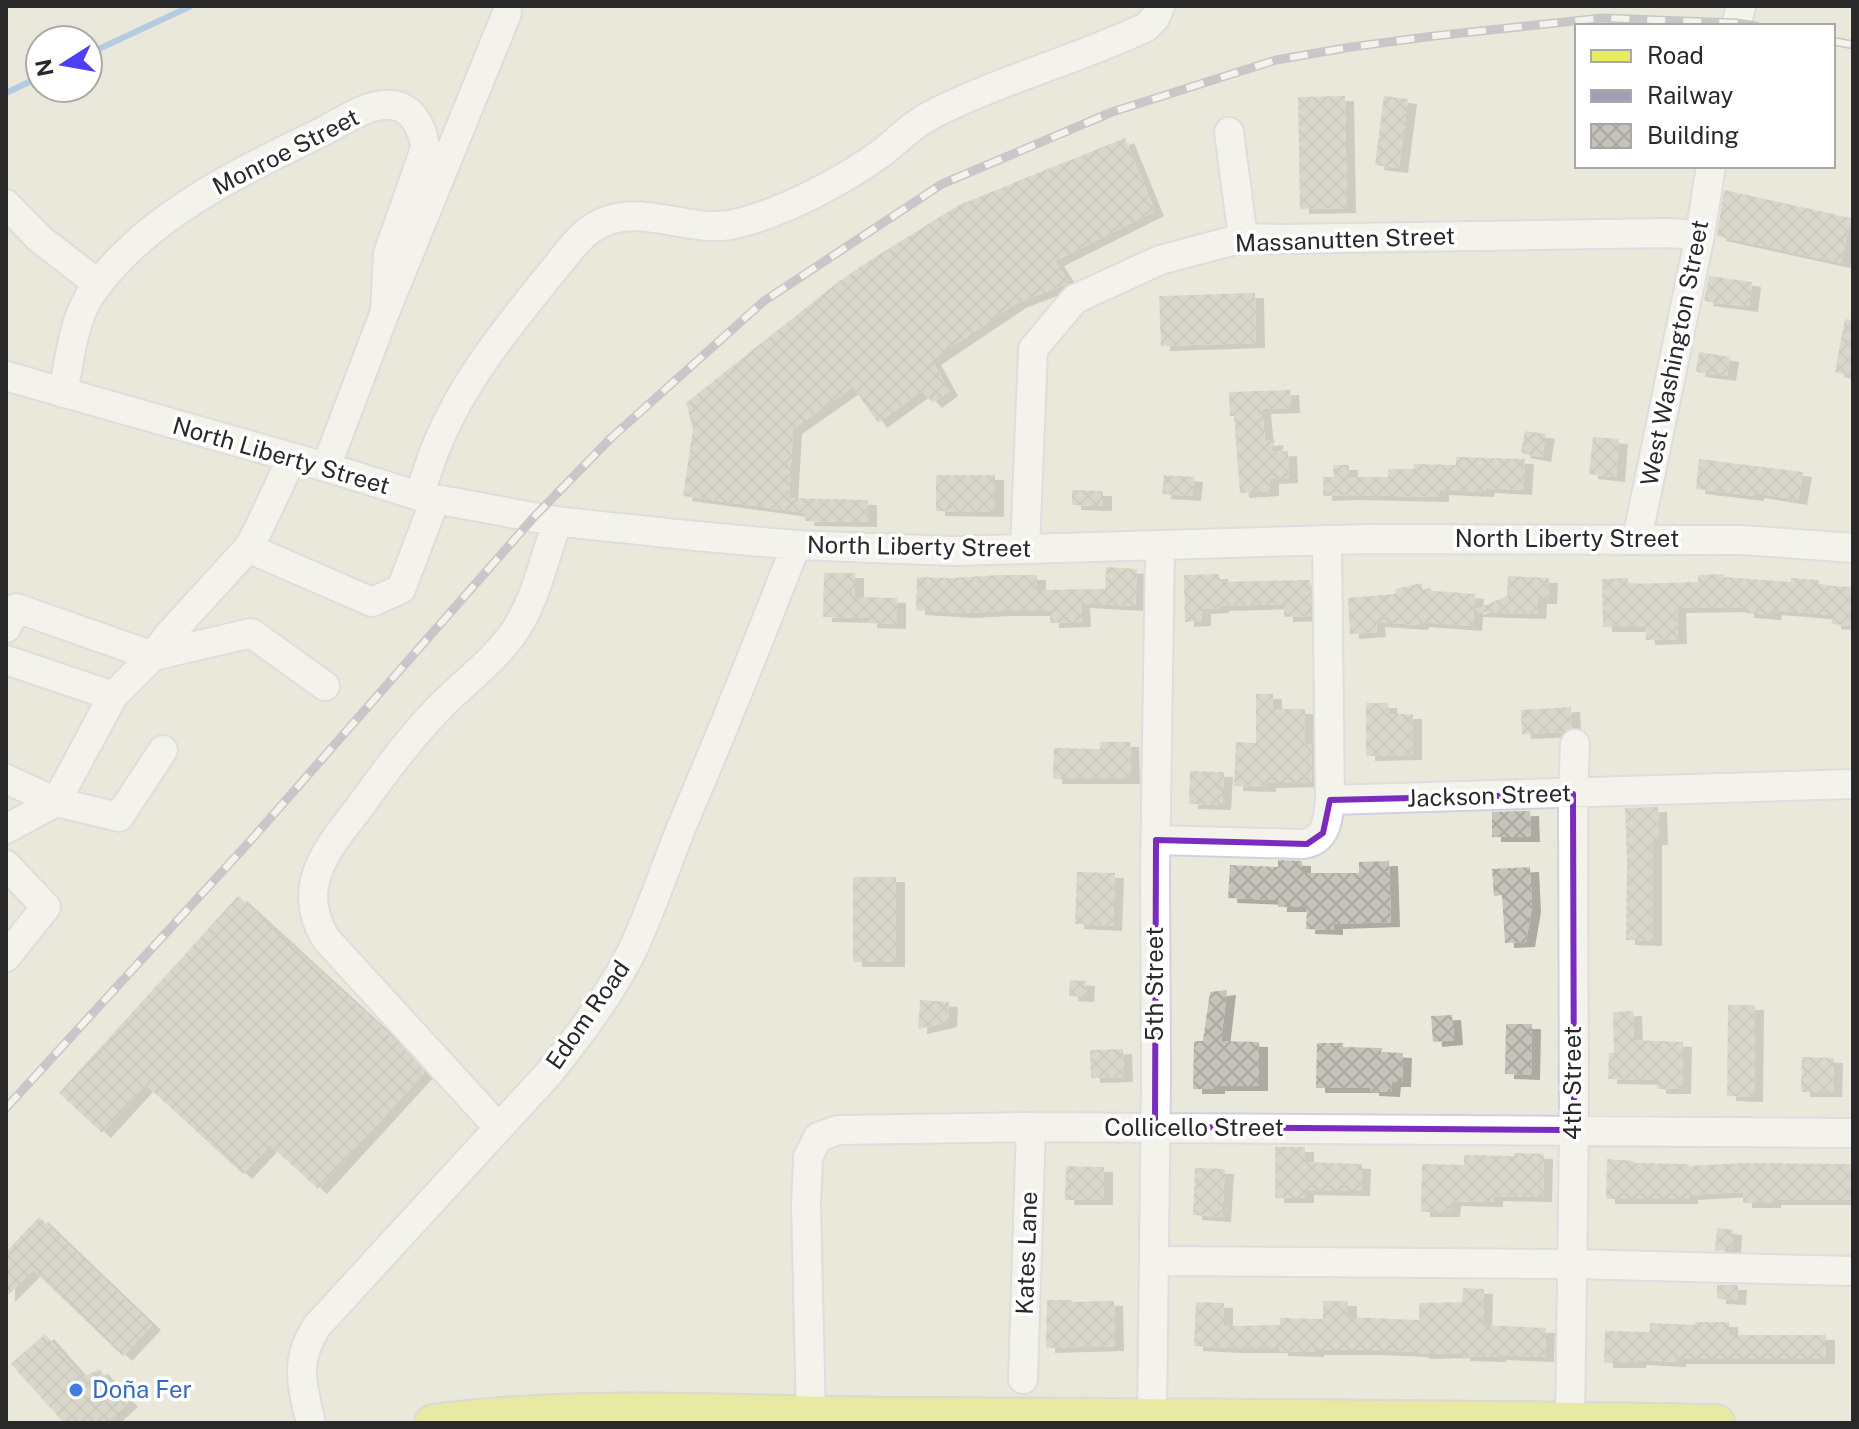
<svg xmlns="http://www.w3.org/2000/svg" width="1859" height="1429" viewBox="0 0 1859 1429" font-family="'Public Sans',sans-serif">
<defs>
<pattern id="building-cross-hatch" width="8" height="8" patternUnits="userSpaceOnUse" patternTransform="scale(2)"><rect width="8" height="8" fill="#c6c4ba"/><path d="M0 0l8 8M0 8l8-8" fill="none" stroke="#aaa8a0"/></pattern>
<filter id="shadow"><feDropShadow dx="9" dy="5" stdDeviation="0" flood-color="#0004"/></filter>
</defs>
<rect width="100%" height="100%" fill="#eae8db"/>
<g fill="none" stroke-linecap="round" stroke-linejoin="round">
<!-- stream -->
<path stroke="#71aae9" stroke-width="6" d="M 88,54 L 191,6
M 6,93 L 40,77"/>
</g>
<!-- building -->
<path fill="url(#building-cross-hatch)" filter="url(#shadow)" d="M 1345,96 L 1347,208 L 1300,209 L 1298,97 Z
M 1384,96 L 1408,99 L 1399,168 L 1375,165 Z
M 1125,138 L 1155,211 L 1055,261 L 1069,283 L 1017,303 L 932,360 L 949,391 L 933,403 L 922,391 L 878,423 L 853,387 L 793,429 L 789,498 L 868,500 L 868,522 L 805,521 L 806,513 L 683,496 L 693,429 L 686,403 L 837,283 L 869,261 L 959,205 Z
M 1724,190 L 1851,218 L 1841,263 L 1717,236 Z
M 1709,276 L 1752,282 L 1749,307 L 1704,301 Z
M 1255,293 L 1256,343 L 1161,346 L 1159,296 Z
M 1845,319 L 1853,320 L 1853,376 L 1835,372 Z
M 1699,352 L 1730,357 L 1727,376 L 1696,372 Z
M 1290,390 L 1291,408 L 1262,409 L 1265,441 L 1275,440 L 1271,452 L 1288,451 L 1289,478 L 1270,479 L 1270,491 L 1240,493 L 1234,416 L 1230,416 L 1229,392 Z
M 1525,431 L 1546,434 L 1542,457 L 1521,453 Z
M 1593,437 L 1619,439 L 1616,477 L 1589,474 Z
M 1456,457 L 1525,459 L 1523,490 L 1486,488 L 1485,492 L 1440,490 L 1440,497 L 1350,495 L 1323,496 L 1323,477 L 1334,477 L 1333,465 L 1349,465 L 1349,477 L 1388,477 L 1388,469 L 1414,469 L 1414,464 L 1456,465 Z
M 1699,459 L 1803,472 L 1798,500 L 1755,493 L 1755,496 L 1696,489 Z
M 936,475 L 995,475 L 995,512 L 936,511 Z
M 1164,475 L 1194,477 L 1192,496 L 1162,494 Z
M 1072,490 L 1103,491 L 1103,506 L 1072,505 Z
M 1106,567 L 1137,569 L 1135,606 L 1081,603 L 1082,622 L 1050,623 L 1050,611 L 1001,611 L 966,613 L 916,610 L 917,577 L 951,578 L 1000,575 L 1037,575 L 1037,590 L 1105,589 Z
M 824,573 L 855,573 L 855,597 L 897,598 L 897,624 L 868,623 L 868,618 L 823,617 Z
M 1219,574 L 1220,582 L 1310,580 L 1311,616 L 1284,617 L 1284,604 L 1220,606 L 1220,608 L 1202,609 L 1202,621 L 1185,622 L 1184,575 Z
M 1724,574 L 1724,577 L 1791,582 L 1791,578 L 1819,580 L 1818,585 L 1853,587 L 1853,626 L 1832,624 L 1832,615 L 1773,610 L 1772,615 L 1745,613 L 1745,607 L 1677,608 L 1678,639 L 1646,640 L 1645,627 L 1603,627 L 1602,579 L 1628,578 L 1628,584 L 1698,582 L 1698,575 Z
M 1508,576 L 1549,578 L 1548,599 L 1538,599 L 1537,614 L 1474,612 L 1473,626 L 1420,622 L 1419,625 L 1376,622 L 1377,632 L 1350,634 L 1348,598 L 1395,594 L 1396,589 L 1422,583 L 1422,590 L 1475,594 L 1474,610 L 1507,596 Z
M 1256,694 L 1273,694 L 1273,709 L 1305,709 L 1305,744 L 1311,744 L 1312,782 L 1267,783 L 1267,787 L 1234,786 L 1236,742 L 1256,743 Z
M 1366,703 L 1388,703 L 1389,714 L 1413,714 L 1413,755 L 1366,756 Z
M 1571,707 L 1572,728 L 1564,732 L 1522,734 L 1521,710 Z
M 1100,742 L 1130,742 L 1131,779 L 1053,779 L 1054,748 L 1100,749 Z
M 1190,771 L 1224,772 L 1222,805 L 1189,804 Z
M 1658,807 L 1659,840 L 1653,840 L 1653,941 L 1626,940 L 1627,861 L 1625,808 Z
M 1530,811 L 1531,837 L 1492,837 L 1492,812 Z
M 1278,860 L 1302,861 L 1302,873 L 1359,873 L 1359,862 L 1389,861 L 1391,922 L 1334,924 L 1334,930 L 1306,929 L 1307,907 L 1278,907 L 1278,900 L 1228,898 L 1230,865 L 1278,867 Z
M 1530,867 L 1532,907 L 1526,942 L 1505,943 L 1502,895 L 1494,896 L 1492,869 Z
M 1077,872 L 1115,873 L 1113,926 L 1075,924 Z
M 853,877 L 896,877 L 896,962 L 853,962 Z
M 238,896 L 395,1040 L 425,1072 L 318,1189 L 270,1145 L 243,1174 L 146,1085 L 102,1133 L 59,1093 Z
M 1070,980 L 1086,981 L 1085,997 L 1069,996 Z
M 1227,990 L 1221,1041 L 1259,1042 L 1259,1086 L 1216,1086 L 1216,1089 L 1193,1089 L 1194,1041 L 1203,1041 L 1210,992 Z
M 920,1000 L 949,1002 L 948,1022 L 918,1029 Z
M 1728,1005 L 1755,1005 L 1754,1097 L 1727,1096 Z
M 1633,1011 L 1634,1040 L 1683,1042 L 1682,1089 L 1657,1089 L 1657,1080 L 1608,1079 L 1609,1053 L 1614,1053 L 1613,1012 Z
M 1452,1015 L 1454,1040 L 1433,1042 L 1431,1016 Z
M 1506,1024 L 1532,1024 L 1531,1075 L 1505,1074 Z
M 1317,1043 L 1343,1043 L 1343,1047 L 1382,1048 L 1381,1052 L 1403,1053 L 1402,1082 L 1392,1082 L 1391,1092 L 1370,1091 L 1370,1088 L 1316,1088 Z
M 1123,1049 L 1124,1077 L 1091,1078 L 1090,1050 Z
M 1802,1057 L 1834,1058 L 1833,1092 L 1801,1092 Z
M 1275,1147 L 1305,1147 L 1305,1162 L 1362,1164 L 1361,1191 L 1305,1190 L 1305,1198 L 1275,1198 Z
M 1514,1153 L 1544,1154 L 1543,1197 L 1494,1196 L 1494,1202 L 1452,1201 L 1451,1212 L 1421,1212 L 1422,1164 L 1464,1165 L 1464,1155 L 1514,1156 Z
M 1607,1159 L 1634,1161 L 1634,1163 L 1689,1164 L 1689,1166 L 1743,1163 L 1853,1164 L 1853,1200 L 1772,1200 L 1772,1203 L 1743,1203 L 1743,1192 L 1689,1195 L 1689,1199 L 1606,1199 Z
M 1066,1166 L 1104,1167 L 1104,1200 L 1065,1200 Z
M 1195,1168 L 1225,1169 L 1222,1217 L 1193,1215 Z
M 39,1217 L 152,1325 L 123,1356 L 33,1270 L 6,1297 L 6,1252 Z
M 1717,1228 L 1733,1230 L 1732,1249 L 1715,1251 Z
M 1717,1285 L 1738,1285 L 1737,1300 L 1717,1299 Z
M 1463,1288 L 1484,1289 L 1483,1325 L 1546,1328 L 1545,1357 L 1497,1355 L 1497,1357 L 1461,1356 L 1461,1353 L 1420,1354 L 1420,1352 L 1371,1350 L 1315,1350 L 1315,1352 L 1279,1351 L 1279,1348 L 1232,1348 L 1194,1346 L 1196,1302 L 1224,1303 L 1224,1326 L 1280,1325 L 1280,1318 L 1323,1319 L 1323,1301 L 1348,1301 L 1348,1317 L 1419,1320 L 1419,1303 L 1462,1302 Z
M 1047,1300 L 1072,1300 L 1072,1302 L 1114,1301 L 1115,1346 L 1046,1348 Z
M 1695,1322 L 1729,1322 L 1729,1335 L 1826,1335 L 1826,1359 L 1677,1359 L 1677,1362 L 1637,1360 L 1637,1363 L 1604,1363 L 1605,1331 L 1650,1332 L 1650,1323 L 1695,1325 Z
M 45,1334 L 83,1377 L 99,1369 L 129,1402 L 106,1423 L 64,1423 L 11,1364 Z"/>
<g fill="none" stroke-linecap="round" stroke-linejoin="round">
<defs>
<path id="minor" d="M 1736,26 L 1741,6
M 1229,132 L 1243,238
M 6,204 L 40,239 L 98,284
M 6,376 L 326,467 L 419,496 L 554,521 L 696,536 L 796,545 L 953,551 L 1369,539 L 1743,540 L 1853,548
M 63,393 C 70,358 73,317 95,288 C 151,213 242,171 324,131 C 343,121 368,103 391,105 C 413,106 424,131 425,149 L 388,254 L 385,312
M 326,467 L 385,312 L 507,13
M 419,496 C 425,479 430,461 437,445 C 462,383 506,329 547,278 C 561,262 574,241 591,229 C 637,197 690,237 739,223 C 786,211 841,182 880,154 C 899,140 911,125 933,114 C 1002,79 1077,60 1146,27 L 1155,18 L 1160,6
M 1637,539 L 1700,235 L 1711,166
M 248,548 L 372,602 L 401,589 L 435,500
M 1025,549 L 1033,349 L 1075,299 L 1160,260 L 1243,238 L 1280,239 L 1667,233 L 1700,235
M 6,628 L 16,608 L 153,656 L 251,633 L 325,686
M 6,660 L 113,696
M 6,779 L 56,802 L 119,817 L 163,750
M 1330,800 L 1853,784
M 6,829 L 56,802 L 113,696 L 153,656 L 167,637 L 248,548 L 258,530 L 292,458
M 1156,840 L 1303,844 C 1326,841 1328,821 1330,800 L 1327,540
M 6,865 L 46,907 L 6,957
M 499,1128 L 326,939 C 315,921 310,902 315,881 C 321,854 342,830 359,808 C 385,771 411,736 443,704 C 467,680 498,657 516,629 C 537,597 544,557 558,521
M 1154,1261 L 1572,1264 L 1853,1271
M 1023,1379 L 1031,1127
M 811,1416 L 806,1205 L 808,1157 L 818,1137 L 838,1130 L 1031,1127 L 1853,1133
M 311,1423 C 302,1385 294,1361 317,1326 L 550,1072 C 580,1034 610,995 632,951 C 652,909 666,864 684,821 C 723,730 760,638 796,545
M 1152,1423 L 1156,1075 L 1155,872 L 1160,545
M 1570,1423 L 1574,1130 L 1573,794 L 1575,744"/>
<path id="major" d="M 433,1423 C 586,1403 743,1415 897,1416 C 1170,1417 1443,1418 1716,1423"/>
</defs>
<!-- minor casing -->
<use href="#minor" stroke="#d1d0e1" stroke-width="32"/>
<!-- major casing -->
<use href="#major" stroke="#c7c7c7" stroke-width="40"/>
<!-- minor -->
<use href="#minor" stroke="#fff" stroke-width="28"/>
<!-- major -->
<use href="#major" stroke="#e7eb5f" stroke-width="36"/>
<defs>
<path id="rail" d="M 1833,41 L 1853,45
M 6,1108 L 251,840 L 534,517 L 611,438 L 764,301 L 942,184 L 1112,112 L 1276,60 L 1351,47 L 1434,36 L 1602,18 L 1737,23 L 1756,26"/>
</defs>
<!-- rail casing -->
<use href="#rail" stroke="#a09eb2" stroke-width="9"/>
<!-- rail -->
<use href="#rail" stroke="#fff" stroke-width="6" stroke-dasharray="18" stroke-linecap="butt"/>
</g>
<!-- marked area -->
<path d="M0 0H1859V1429H0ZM 1573,794 L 1574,1130 L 1155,1127 L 1156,840 L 1307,844 L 1323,833 L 1330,800 Z" fill="#eae8db" fill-opacity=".55" fill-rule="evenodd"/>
<path fill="none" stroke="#7b2cbf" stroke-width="6" stroke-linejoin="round" d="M 1573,794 L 1574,1130 L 1155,1127 L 1156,840 L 1307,844 L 1323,833 L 1330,800 Z"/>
<!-- markers -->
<circle fill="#3f7fe0" stroke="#fff" stroke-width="3" cx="76" cy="1390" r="8"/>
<g text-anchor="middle" stroke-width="7" stroke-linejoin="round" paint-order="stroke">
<!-- street labels -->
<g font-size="24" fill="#292929" stroke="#fff">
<text transform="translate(286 152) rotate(-27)" y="8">Monroe Street</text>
<text transform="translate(1345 240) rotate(-2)" y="8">Massanutten Street</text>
<text transform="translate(1675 353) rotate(-79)" y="8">West Washington Street</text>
<text transform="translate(281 456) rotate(16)" y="8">North Liberty Street</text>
<text x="1567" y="547">North Liberty Street</text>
<text transform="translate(919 547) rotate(1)" y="8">North Liberty Street</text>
<text transform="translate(1489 796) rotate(-2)" y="8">Jackson Street</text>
<text transform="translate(1155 984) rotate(-90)" y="8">5th Street</text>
<text transform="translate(588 1015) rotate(-55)" y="8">Edom Road</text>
<text transform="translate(1573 1083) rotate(-90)" y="8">4th Street</text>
<text x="1194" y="1136">Collicello Street</text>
<text transform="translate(1027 1253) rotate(-88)" y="8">Kates Lane</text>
</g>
<!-- shop labels -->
<g font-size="24" fill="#366cbe" stroke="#fff" text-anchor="start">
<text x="92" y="1398">Doña Fer</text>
</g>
</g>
<!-- border -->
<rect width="1859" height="1429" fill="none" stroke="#292929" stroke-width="16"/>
<!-- legend -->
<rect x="1575" y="24" width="260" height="144" fill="#ffffff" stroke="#a9a9a9" stroke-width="2"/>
<rect x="1591" y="50" width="40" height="12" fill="#e7eb5f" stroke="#a9a9a9" stroke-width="2"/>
<text x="1647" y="64" font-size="24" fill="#292929">Road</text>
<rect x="1591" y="90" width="40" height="12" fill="#a09eb2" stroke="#a9a9a9" stroke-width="2"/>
<text x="1647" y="104" font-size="24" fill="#292929">Railway</text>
<rect x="1591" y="124" width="40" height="24" fill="url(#building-cross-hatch)" stroke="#a9a9a9" stroke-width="2"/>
<text x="1647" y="144" font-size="24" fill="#292929">Building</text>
<!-- north arrow -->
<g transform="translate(64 64) rotate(259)"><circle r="38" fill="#ffffff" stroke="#a9a9a9" stroke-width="2"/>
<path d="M0-6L14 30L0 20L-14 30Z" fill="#4d3ff3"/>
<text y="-12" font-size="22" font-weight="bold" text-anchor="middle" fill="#292929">N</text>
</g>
</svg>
